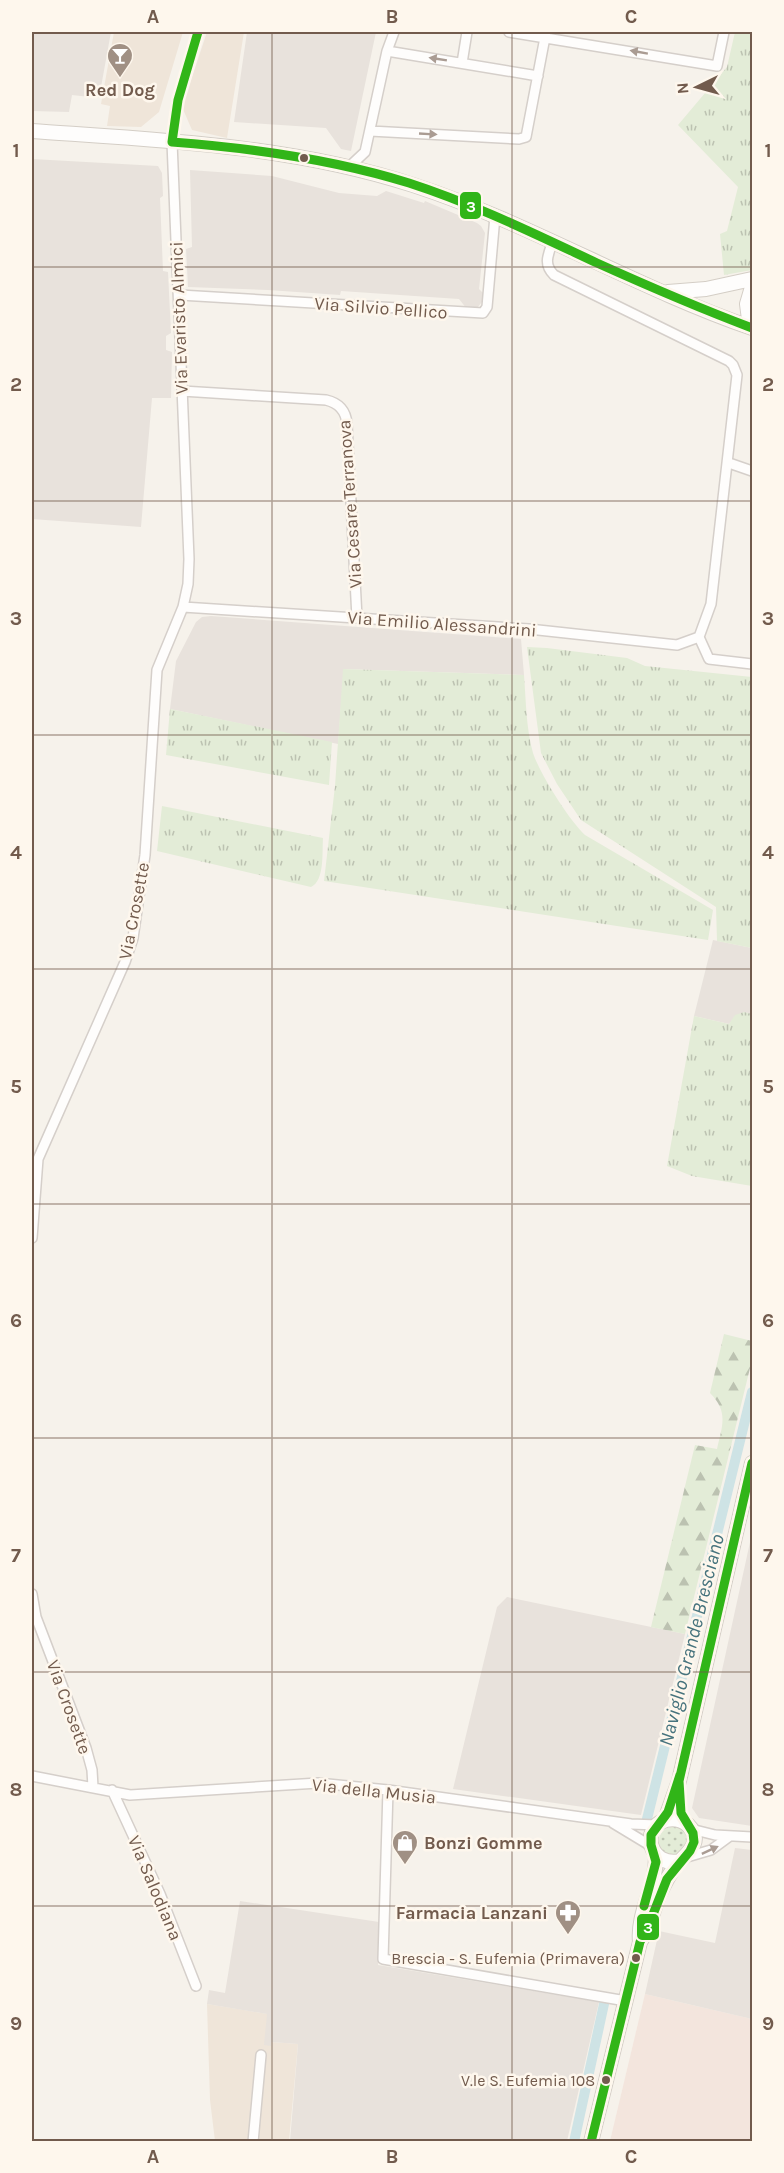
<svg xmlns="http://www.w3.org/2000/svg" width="784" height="2173" viewBox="0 0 784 2173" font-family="Karla,sans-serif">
<defs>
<pattern id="grass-tufts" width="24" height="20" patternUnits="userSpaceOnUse" patternTransform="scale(1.5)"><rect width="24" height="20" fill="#e3ecd7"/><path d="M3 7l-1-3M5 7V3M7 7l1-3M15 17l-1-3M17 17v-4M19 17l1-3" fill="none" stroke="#bcc2b1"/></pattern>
<pattern id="forest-firs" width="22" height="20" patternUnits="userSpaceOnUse" patternTransform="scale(1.5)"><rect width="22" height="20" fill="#e3ecd7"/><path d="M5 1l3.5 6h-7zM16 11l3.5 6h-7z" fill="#bcc2b1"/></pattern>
<pattern id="garden-dots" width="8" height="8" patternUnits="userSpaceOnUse" patternTransform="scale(1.5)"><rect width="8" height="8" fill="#e3ecd7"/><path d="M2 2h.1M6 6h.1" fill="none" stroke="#bcc2b1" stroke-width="1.8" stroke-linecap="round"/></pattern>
</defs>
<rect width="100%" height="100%" fill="#f6f2eb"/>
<!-- residential -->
<path fill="#efe5d9" d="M 114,32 L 183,32 L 159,112 L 141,127 L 107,126 L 110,106 L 101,104 Z
M 207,32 L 244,32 L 227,138 L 192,130 L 182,107 Z
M 207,2004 L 268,2014 L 271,2042 L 298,2044 L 289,2141 L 215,2141 L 210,2100 Z"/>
<!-- commercial -->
<path fill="#f3e5dd" d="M 645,1994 L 752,2019 L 752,2141 L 610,2141 Z"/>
<!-- industrial -->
<path fill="#e8e2dc" d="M 32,32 L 111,32 L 99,98 L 72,95 L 69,112 L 32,111 Z
M 247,32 L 376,32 L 351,151 L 341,149 L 326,128 L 234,122 Z
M 32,159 L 158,166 L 162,173 L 163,196 L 160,198 L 163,271 L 168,272 L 171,333 L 166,336 L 166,350 L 172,352 L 171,398 L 152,398 L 141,527 L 32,519 Z
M 190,170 L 272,176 L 339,193 L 377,196 L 386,191 L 424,203 L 425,201 L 477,223 L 481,226 L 485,233 L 479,289 L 483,293 L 482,302 L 477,308 L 467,309 L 459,299 L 341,291 L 340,295 L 268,290 L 188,287 L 186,249 L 192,247 Z
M 211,616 L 521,639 L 524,675 L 344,669 L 338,744 L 170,709 L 176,661 L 196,622 L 202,617 Z
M 713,940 L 752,948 L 752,1014 L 744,1012 L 729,1024 L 694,1016 Z
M 752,1533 L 752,1826 L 699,1818 L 692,1808 Z
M 507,1597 L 685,1634 L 641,1815 L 453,1789 L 497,1607 Z
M 735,1848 L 752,1850 L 752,2019 L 645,1994 L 659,1931 L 715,1943 Z
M 240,1901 L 379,1922 L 378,1965 L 599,2002 L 567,2141 L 290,2141 L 298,2044 L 271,2042 L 271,2046 L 264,2045 L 267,2014 L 207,2004 L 209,1990 L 225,1993 Z"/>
<!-- grass -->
<path fill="url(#grass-tufts)" d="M 735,32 L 752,32 L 752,270 L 724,275 L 720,234 L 727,231 L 738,187 L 678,125 L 727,67 Z
M 527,647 L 547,648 L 627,658 L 645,666 L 752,677 L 752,948 L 717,941 L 716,907 L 581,820 L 557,784 L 541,753 Z
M 343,669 L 524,675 C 526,700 526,728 533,753 C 540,774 569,820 585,835 L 713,910 L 708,940 L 324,881 L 335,786 Z
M 170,709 L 332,742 L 329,785 L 166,755 Z
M 162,806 L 323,838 C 322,851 325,881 311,887 L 157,851 Z
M 744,1012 L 752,1014 L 752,1186 L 692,1176 L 667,1166 L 694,1016 L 729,1024 L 735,1015 Z"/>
<!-- forest -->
<path fill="url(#forest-firs)" d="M 724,1334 L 752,1341 L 752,1360 L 685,1634 L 651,1627 L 695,1445 L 717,1449 C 722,1426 729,1412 710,1393 Z"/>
<!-- garden -->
<path fill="url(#garden-dots)" d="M659 1841a14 14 0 1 1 28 0a14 14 0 1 1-28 0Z"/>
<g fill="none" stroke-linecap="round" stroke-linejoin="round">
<!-- canal -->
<path stroke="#cee3e5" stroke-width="10" d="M 647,1819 L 752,1392
M 574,2142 L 604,2004"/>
<defs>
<path id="street" d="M 509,32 L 717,66 L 724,32
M 387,51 L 538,76
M 462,63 L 467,32
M 370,131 L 519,139 L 526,137 L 546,32
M 349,167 L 365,152 L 387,51 L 394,32
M 180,295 L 483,313 L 487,307 L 495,216
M 182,391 L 326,400 C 339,403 346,411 347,424 L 357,618
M 729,463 L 752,471
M 183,607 L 529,629 L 677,645 L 699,637 L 711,604 L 737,375 L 733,365 L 729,361 L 554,275 C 543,264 548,255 553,241
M 699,637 L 709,659 L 752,664
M 32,1238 L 38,1159 L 125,962 L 133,938 L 145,855 L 157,670 L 183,607 L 188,584 L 189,559 L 172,142 L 178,100 L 198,32
M 32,1594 L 36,1617 L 86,1748 L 92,1770 L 93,1787
M 32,1776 L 130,1795 L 318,1783 L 388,1790 L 631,1824 L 657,1825
M 112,1790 L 160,1894 L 196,1986
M 388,1790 L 383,1959 L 626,2001
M 613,1823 L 651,1846
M 691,1829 L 715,1835 L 752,1837
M 687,1857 L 711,1850 L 730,1836
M 253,2142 L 261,2055"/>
<path id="secondary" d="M 32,131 C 160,140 290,145 413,185 C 530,223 636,288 752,328
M 668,292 L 706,289 L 752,279
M 750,327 L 747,304 L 752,287
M 665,1820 L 679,1781 L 752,1463
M 640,1942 C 652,1926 653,1905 663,1887 C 667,1879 672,1870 678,1863 C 688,1853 704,1841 688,1825 C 682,1820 674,1818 666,1820 C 639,1828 650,1868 680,1861
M 591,2142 L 640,1942 C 637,1912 657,1885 656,1855"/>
</defs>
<!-- street casing -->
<use href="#street" stroke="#d5cfca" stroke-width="12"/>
<!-- secondary casing -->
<use href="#secondary" stroke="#d4cec6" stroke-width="16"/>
<!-- street -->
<use href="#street" stroke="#fefdfc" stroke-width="9"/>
<!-- secondary -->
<use href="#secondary" stroke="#fefdfc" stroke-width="14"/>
<defs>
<path id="bus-1" d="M 172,142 C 252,148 332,159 409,183 C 474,204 535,234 597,263 C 648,286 699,308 752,328
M 172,142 L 178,100 L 198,32
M 644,1906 L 656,1862 L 651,1845 L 651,1835 L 668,1812 L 680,1775
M 591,2142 L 640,1942 L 648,1927 L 667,1879 L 690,1851 L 694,1842 L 693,1833 L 681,1813 L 679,1781 L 752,1463"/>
</defs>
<!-- bus-1 casing -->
<use href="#bus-1" stroke="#fef7ed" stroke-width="14"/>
<!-- bus-1 -->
<use href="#bus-1" stroke="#31b518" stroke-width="9"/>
</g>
<!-- one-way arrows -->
<defs><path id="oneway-solid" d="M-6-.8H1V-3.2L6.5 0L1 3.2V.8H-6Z" transform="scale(1.5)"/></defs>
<g fill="#aa9c93">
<use href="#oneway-solid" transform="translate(639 52) rotate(-170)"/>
<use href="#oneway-solid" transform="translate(438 59) rotate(-171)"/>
<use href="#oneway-solid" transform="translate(428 134) rotate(3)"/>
<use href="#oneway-solid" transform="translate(710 1850) rotate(-25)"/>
</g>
<!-- grid -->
<path fill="none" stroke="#725b4d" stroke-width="1.5" stroke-opacity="0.55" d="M 272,32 L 272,2142M 512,32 L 512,2142M 32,267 L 752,267M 32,501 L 752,501M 32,735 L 752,735M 32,969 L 752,969M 32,1204 L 752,1204M 32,1438 L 752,1438M 32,1672 L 752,1672M 32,1906 L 752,1906"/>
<!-- icons -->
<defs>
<symbol id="bar-pin" viewBox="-11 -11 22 30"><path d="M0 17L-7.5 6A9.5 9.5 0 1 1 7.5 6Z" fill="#a09084" stroke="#fef7ed"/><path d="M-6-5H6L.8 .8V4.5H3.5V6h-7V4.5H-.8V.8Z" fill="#fff"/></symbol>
<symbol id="shop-pin" viewBox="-11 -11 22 30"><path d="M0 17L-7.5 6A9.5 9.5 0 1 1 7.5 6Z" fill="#a09084" stroke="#fef7ed"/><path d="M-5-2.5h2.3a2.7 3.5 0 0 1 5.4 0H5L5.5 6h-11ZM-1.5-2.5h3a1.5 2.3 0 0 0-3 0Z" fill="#fff"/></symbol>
<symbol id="pharmacy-pin" viewBox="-11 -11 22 30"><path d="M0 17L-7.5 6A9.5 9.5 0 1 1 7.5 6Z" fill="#a09084" stroke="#fef7ed"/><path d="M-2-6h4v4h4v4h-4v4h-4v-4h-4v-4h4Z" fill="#fff"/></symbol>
</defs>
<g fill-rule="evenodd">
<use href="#bar-pin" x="105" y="41" width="30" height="40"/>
<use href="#shop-pin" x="390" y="1828" width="30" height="40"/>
<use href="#pharmacy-pin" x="553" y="1898" width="30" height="40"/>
</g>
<!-- markers -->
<g fill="#725b4d" stroke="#fef7ed" stroke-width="2">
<circle cx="304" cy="158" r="5"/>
<circle cx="636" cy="1958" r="5"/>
<circle cx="606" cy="2080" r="5"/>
</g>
<g text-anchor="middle" stroke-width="5" stroke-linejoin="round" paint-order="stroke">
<!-- bus labels -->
<g font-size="16" fill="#725b4d" stroke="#fef7ed" text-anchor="end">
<text x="625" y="1964">Brescia - S. Eufemia (Primavera)</text>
<text x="595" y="2086">V.le S. Eufemia 108</text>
</g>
<!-- poi labels -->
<g font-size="18" font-weight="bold" fill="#725b4d" stroke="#fef7ed">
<text x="120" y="96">Red Dog</text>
<text x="424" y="1849" text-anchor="start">Bonzi Gomme</text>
<text x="548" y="1919" text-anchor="end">Farmacia Lanzani</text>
</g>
<!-- street labels -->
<g font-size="18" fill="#725b4d" stroke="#fef7ed">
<text transform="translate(381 308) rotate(4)" y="6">Via Silvio Pellico</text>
<text transform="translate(179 318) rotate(-92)" y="6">Via Evaristo Almici</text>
<text transform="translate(350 504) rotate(-94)" y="6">Via Cesare Terranova</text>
<text transform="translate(442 624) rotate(4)" y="6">Via Emilio Alessandrini</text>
<text transform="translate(134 911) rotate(-79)" y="6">Via Crosette</text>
<text transform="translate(69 1707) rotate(70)" y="6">Via Crosette</text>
<text transform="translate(374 1791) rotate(6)" y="6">Via della Musia</text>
<text transform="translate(155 1888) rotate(67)" y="6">Via Salodiana</text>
</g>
<!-- water labels -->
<g font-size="20" font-style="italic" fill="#46737d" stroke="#fef7ed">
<text transform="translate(691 1640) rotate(-76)" y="7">Naviglio Grande Bresciano</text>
</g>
</g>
<g stroke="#fef7ed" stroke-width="2">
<rect x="459" y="191" width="23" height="29" rx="6" fill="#31b518"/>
<rect x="636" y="1913" width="24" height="28" rx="6" fill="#31b518"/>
</g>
<g font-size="16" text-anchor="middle" font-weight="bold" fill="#fff">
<text x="471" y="212">3</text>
<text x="648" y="1933">3</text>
</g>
<!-- border -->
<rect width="784" height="2173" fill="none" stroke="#fef7ed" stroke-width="66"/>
<!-- north arrow -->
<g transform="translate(697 87) rotate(265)" stroke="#fef7ed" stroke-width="4.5" paint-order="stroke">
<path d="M0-4.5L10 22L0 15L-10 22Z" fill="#725b4d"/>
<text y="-9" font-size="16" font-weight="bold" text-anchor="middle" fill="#725b4d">N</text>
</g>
<rect x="33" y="33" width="718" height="2107" fill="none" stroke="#725b4d" stroke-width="2"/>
<g font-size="20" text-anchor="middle" font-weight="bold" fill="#725b4d">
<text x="153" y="23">A</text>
<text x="392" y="23">B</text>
<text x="631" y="23">C</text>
<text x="16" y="157">1</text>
<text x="768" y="157">1</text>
<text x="16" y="391">2</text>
<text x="768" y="391">2</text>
<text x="16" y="625">3</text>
<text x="768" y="625">3</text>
<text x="16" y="859">4</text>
<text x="768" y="859">4</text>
<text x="16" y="1093">5</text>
<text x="768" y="1093">5</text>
<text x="16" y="1327">6</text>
<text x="768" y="1327">6</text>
<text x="16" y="1562">7</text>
<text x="768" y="1562">7</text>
<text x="16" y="1796">8</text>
<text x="768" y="1796">8</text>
<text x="16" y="2030">9</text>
<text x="768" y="2030">9</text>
<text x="153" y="2163">A</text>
<text x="392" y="2163">B</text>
<text x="631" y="2163">C</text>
</g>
</svg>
